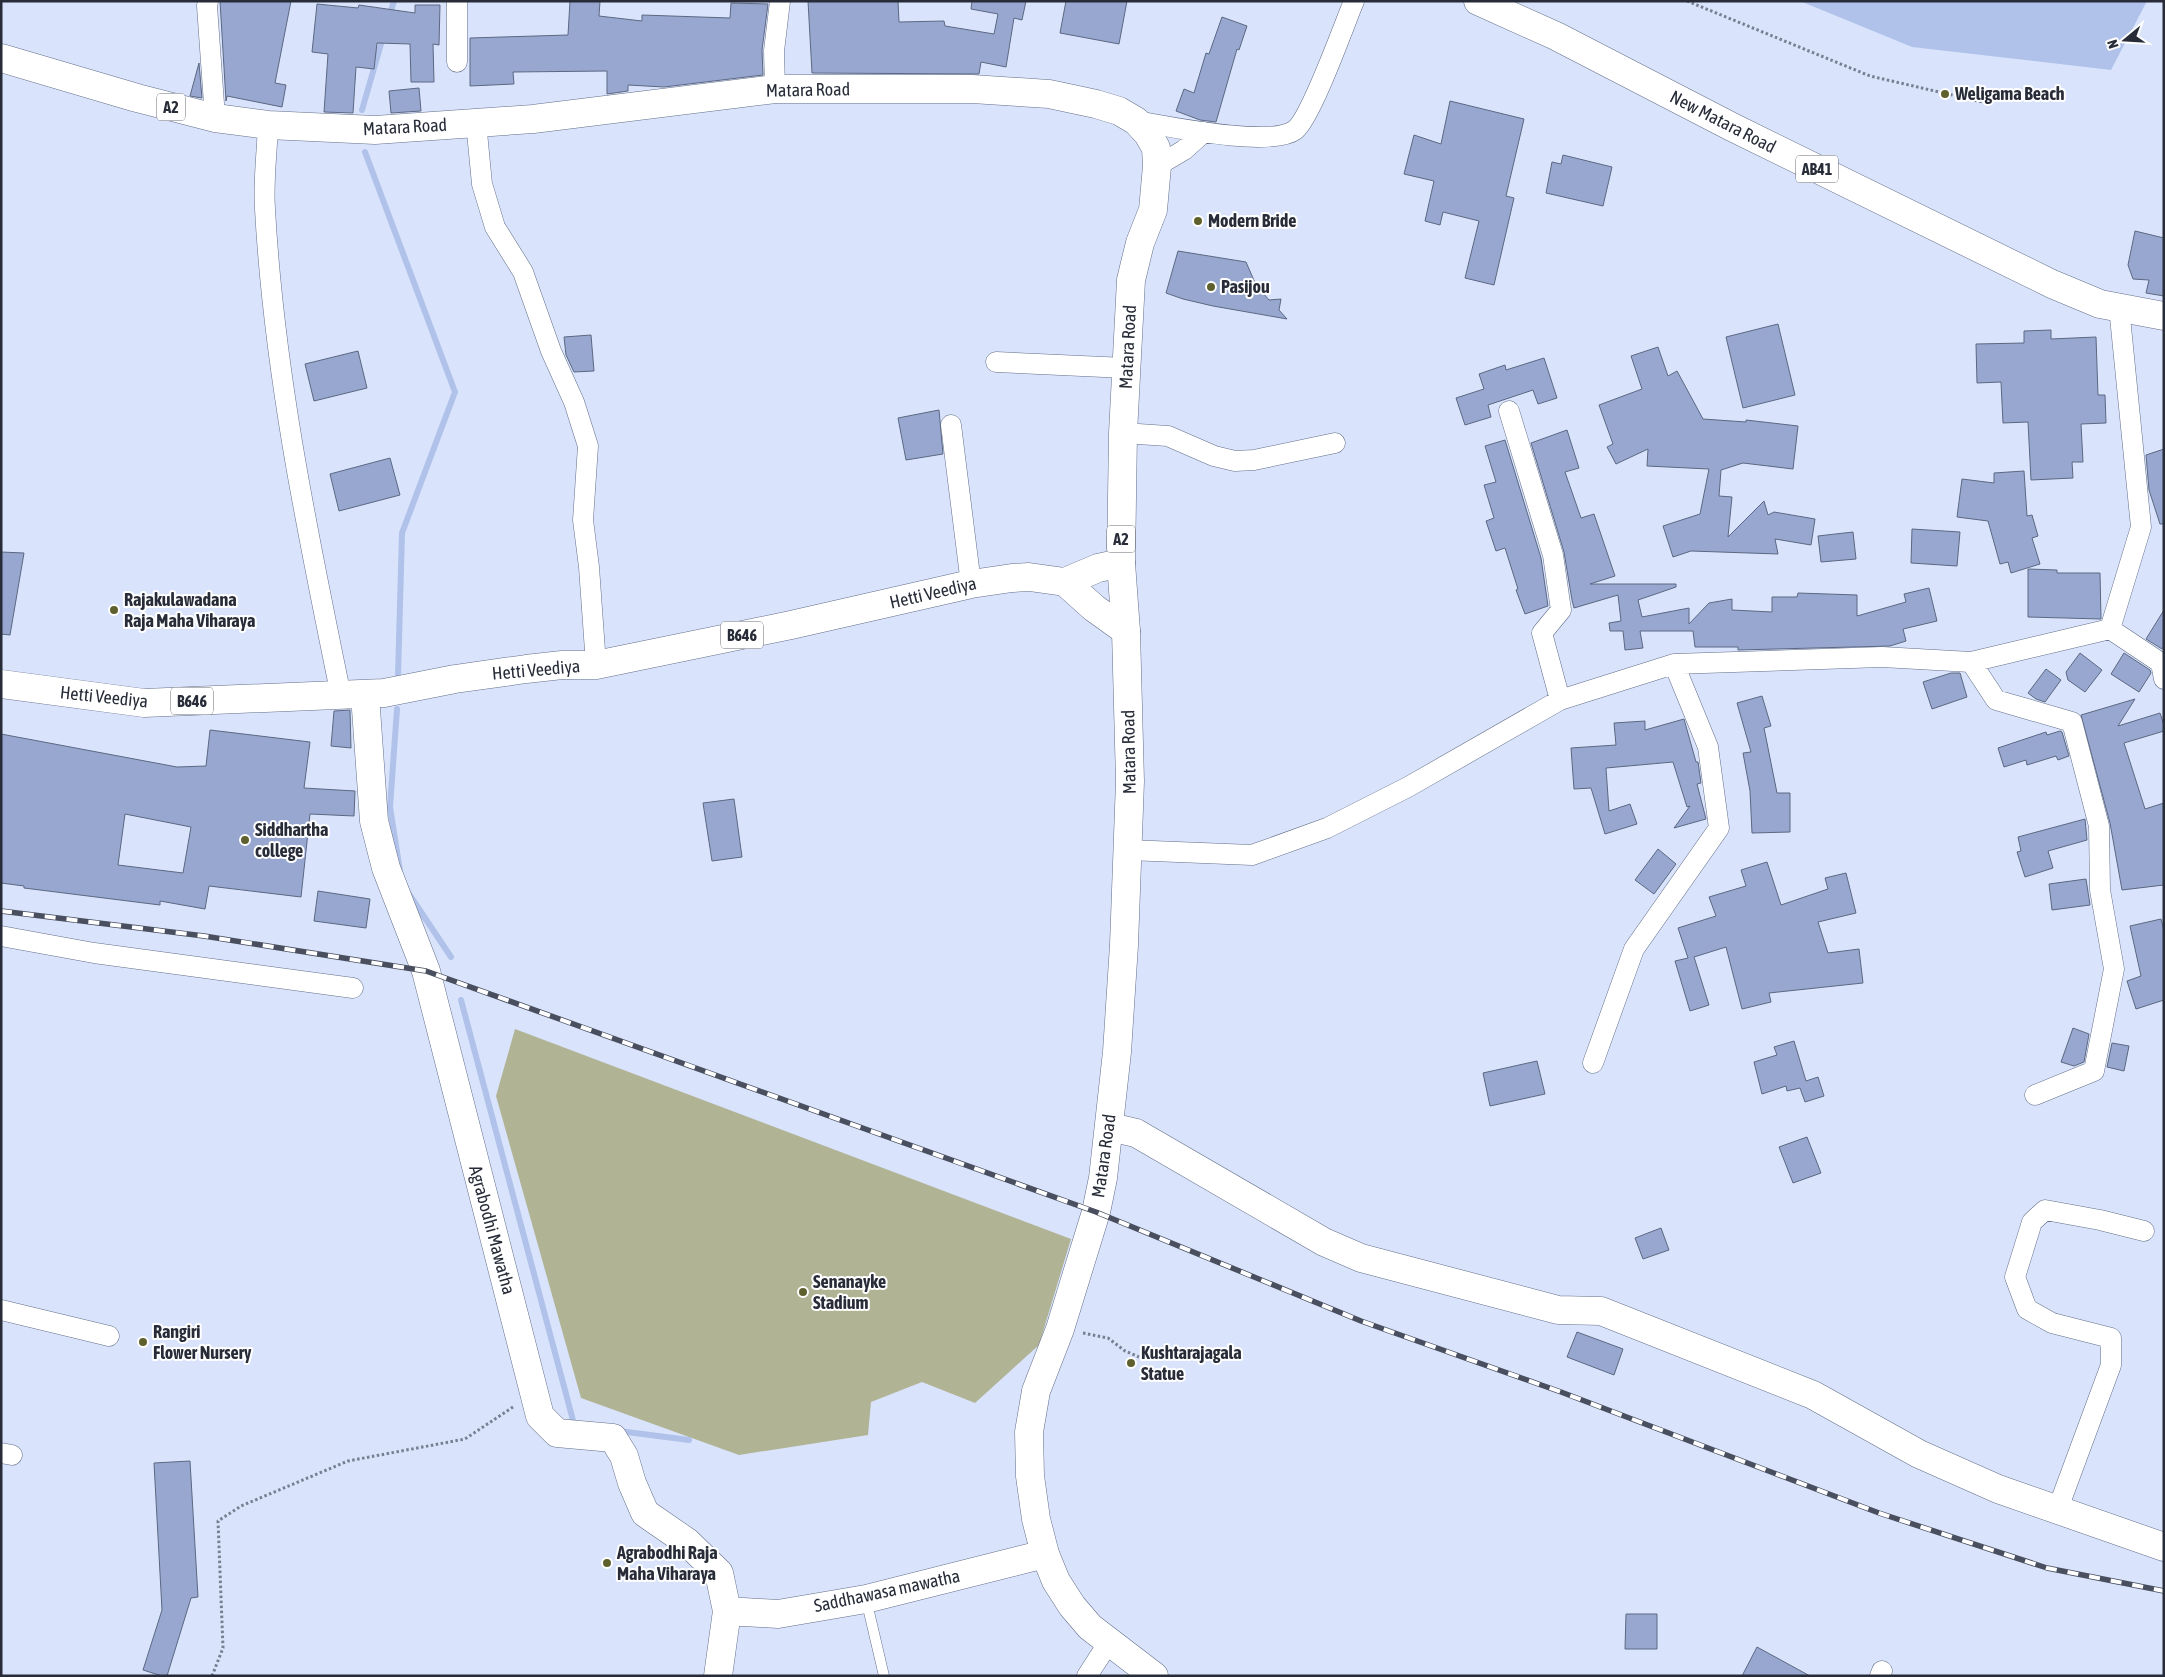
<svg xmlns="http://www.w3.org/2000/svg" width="2165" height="1677" viewBox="0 0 2165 1677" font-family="'Asap Condensed',sans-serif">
<rect width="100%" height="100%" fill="#d9e4fc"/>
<!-- green -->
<path fill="#b1b395" d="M 515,1029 L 1071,1239 L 1039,1345 L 975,1403 L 922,1382 L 871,1402 L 868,1435 L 739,1455 L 581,1398 L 496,1096 Z"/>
<!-- water -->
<path fill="#b0c2ea" d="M 1800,1 L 2147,1 L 2111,70 L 1912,47 Z"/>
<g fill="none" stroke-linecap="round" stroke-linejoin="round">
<!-- stream -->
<path stroke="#b0c2ea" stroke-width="6" d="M 389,17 L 394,1
M 362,110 L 383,37
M 365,152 L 455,392 L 402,533 L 398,676
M 397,709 L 390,807 L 400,871
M 409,894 L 451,957
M 461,1000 L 574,1424 L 577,1425
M 619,1431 L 689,1440"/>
</g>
<!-- building -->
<path fill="#97a7cf" stroke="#5c6882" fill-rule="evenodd" d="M 220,1 L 291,1 L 275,83 L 286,85 L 282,107 L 227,96 L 226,101 Z
M 570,1 L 600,1 L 599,16 L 642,21 L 642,15 L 730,18 L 731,3 L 768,4 L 762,50 L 763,75 L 664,87 L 628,85 L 628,91 L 607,94 L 607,71 L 513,72 L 514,84 L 470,86 L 470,38 L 568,35 Z
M 808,1 L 898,1 L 899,22 L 944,21 L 945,26 L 994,34 L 998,14 L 971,9 L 972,1 L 1026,1 L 1022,20 L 1014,18 L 1006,67 L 981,62 L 979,74 L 812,73 Z
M 1066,1 L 1127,1 L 1119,44 L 1060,33 Z
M 317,4 L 358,8 L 359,5 L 415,13 L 415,5 L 440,5 L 439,45 L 433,44 L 434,82 L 411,82 L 410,44 L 377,43 L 374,69 L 356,67 L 353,113 L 324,112 L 328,54 L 312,52 Z
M 1222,17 L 1247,26 L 1239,50 L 1237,49 L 1216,122 L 1200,120 L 1176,111 L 1184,89 L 1194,93 L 1206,53 L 1209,54 Z
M 199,63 L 202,98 L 190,96 Z
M 419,88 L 421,111 L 391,113 L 389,91 Z
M 1450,101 L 1524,119 L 1506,196 L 1514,198 L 1494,285 L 1465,278 L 1479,221 L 1443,212 L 1440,225 L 1425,221 L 1434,181 L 1404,174 L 1414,135 L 1441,144 Z
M 1563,155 L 1612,167 L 1603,206 L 1546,193 L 1552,162 L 1561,164 Z
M 2135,231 L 2164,238 L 2164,296 L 2146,293 L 2149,280 L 2133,279 L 2128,265 Z
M 1178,251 L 1246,262 L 1256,285 L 1269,300 L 1281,299 L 1279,310 L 1287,319 L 1213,306 L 1183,299 L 1166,293 Z
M 1778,324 L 1795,395 L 1743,408 L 1726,337 Z
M 2051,330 L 2051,339 L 2096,337 L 2098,395 L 2105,395 L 2106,423 L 2081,424 L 2083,462 L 2072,462 L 2073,478 L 2031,480 L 2028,422 L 2003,423 L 2001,382 L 1977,383 L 1976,344 L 2024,343 L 2024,331 Z
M 591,335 L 594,371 L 574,372 L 566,355 L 564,337 Z
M 1658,347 L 1668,376 L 1677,371 L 1703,419 L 1746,422 L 1746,420 L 1798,426 L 1793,469 L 1743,463 L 1721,470 L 1719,496 L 1732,497 L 1728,537 L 1764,501 L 1768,515 L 1774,512 L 1815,519 L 1811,545 L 1775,539 L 1778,554 L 1691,551 L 1673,557 L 1663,526 L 1700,514 L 1709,469 L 1647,466 L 1648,449 L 1616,464 L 1607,447 L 1613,444 L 1599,405 L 1642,389 L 1631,356 Z
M 358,351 L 367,388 L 314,401 L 305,364 Z
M 1544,358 L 1557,398 L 1538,404 L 1533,390 L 1488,405 L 1491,417 L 1465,425 L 1456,398 L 1484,389 L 1479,374 L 1505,365 L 1506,370 Z
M 939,410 L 943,454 L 906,460 L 898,418 Z
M 1567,430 L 1579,468 L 1565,472 L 1581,518 L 1594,514 L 1615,576 L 1590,584 L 1676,584 L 1676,587 L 1638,600 L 1642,617 L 1689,608 L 1689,624 L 1709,603 L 1732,599 L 1732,610 L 1772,612 L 1772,597 L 1797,597 L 1798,593 L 1857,595 L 1857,616 L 1906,602 L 1904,594 L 1929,588 L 1937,621 L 1903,629 L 1906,641 L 1890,646 L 1738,650 L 1738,647 L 1695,647 L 1693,631 L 1640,631 L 1643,648 L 1625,650 L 1623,631 L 1610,631 L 1609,623 L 1621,621 L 1618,595 L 1574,608 L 1572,600 L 1564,552 L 1531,443 Z
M 1505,440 L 1541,558 L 1548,606 L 1525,614 L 1516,590 L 1518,589 L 1505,548 L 1496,551 L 1486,521 L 1494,518 L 1484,485 L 1496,482 L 1485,446 Z
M 2164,449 L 2164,524 L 2160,524 L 2149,490 L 2146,455 Z
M 390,458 L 400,495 L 339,511 L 330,474 Z
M 2024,471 L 2027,516 L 2032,515 L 2038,536 L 2032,538 L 2040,564 L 2011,573 L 2008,562 L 2000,564 L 1988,521 L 1957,517 L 1962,479 L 1994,483 L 1994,473 Z
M 1912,529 L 1960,532 L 1957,566 L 1911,563 Z
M 1853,532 L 1856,559 L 1821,562 L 1818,536 Z
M 1,552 L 24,553 L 10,635 L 1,634 Z
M 2028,569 L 2057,570 L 2057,573 L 2100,573 L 2101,619 L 2028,617 Z
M 2164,610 L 2164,645 L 2162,649 L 2146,639 Z
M 2080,653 L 2102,670 L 2085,692 L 2068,680 L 2066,672 Z
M 2124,653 L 2150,670 L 2151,673 L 2139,692 L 2111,674 Z
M 2046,669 L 2061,680 L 2045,702 L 2036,699 L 2028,693 Z
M 1951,673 L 1960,673 L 1967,697 L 1932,709 L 1923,682 Z
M 1762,696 L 1771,726 L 1764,728 L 1777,793 L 1790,793 L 1790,832 L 1752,833 L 1750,791 L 1743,753 L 1751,752 L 1737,703 Z
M 2135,699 L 2118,726 L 2160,713 L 2164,725 L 2164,731 L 2124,743 L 2145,809 L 2164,803 L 2164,885 L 2122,890 L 2110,823 L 2081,715 Z
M 350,710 L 351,748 L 331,746 L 334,711 Z
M 1684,719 L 1696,762 L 1698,762 L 1701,783 L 1697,784 L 1706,819 L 1674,828 L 1690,806 L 1687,807 L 1673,762 L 1606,768 L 1609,811 L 1630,804 L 1637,824 L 1605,834 L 1591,788 L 1574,789 L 1571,748 L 1616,745 L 1614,723 L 1645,721 L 1645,730 Z
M 210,730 L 310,742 L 304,788 L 355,791 L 354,816 L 310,814 L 301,897 L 209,886 L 205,909 L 160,901 L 160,905 L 24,888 L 24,886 L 1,883 L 1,734 L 177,767 L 206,766 ZM 125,814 L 191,827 L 183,873 L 118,865 Z
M 2060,731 L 2062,732 L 2069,756 L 2058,760 L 2056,756 L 2027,765 L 2026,760 L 2004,767 L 1998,748 L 2046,732 L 2047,735 Z
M 734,799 L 742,857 L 712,861 L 703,803 Z
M 2085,819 L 2087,840 L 2048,851 L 2053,868 L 2025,877 L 2017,852 L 2021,851 L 2018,837 Z
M 1658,849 L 1676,864 L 1654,894 L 1635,880 Z
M 1767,862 L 1781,905 L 1828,889 L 1825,878 L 1846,873 L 1856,913 L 1818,922 L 1828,953 L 1859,949 L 1863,983 L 1769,993 L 1771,1002 L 1742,1009 L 1726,947 L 1694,957 L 1709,1005 L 1690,1011 L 1675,961 L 1688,958 L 1678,928 L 1716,916 L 1709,897 L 1746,886 L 1741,870 Z
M 2086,879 L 2090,905 L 2052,910 L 2049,884 Z
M 318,891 L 370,899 L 366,928 L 314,921 Z
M 2161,919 L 2164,931 L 2164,1000 L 2136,1009 L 2127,981 L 2141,976 L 2130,926 Z
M 2073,1028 L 2089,1034 L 2084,1062 L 2074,1066 L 2061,1062 Z
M 1794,1041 L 1806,1081 L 1818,1077 L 1824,1096 L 1805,1102 L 1800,1088 L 1787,1091 L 1786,1086 L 1762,1094 L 1754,1062 L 1777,1055 L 1774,1047 Z
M 2112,1043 L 2129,1046 L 2124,1071 L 2107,1067 Z
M 1537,1061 L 1545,1094 L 1490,1106 L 1483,1073 Z
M 1807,1137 L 1821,1173 L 1793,1183 L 1779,1147 Z
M 1661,1228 L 1669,1250 L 1643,1259 L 1635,1238 Z
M 1577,1332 L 1623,1349 L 1614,1375 L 1567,1357 Z
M 190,1461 L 198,1597 L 191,1598 L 167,1676 L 162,1676 L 143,1670 L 162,1610 L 154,1463 Z
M 1626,1614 L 1657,1614 L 1657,1649 L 1625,1649 Z
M 1757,1647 L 1810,1676 L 1742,1676 Z"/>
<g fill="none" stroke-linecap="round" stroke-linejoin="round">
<defs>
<path id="lane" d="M 866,1599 L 884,1676"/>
<path id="street" d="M 208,1 L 207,6 L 215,118
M 457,62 L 457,1
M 775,89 L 774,51 L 780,1
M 1136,121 C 1167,126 1271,148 1295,130 C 1311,118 1344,25 1354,1
M 476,122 L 482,184 L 495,227 L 523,272 L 551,351 L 574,402 L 588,446 L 583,520 L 589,567 L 596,665
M 268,125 C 267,153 263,182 265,209 C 274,373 308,535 341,696
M 1157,166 L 1184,150 L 1204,132
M 996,362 L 1126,368
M 1509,411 L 1553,555 L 1561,610 L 1542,633 L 1560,700
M 951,425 L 971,584
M 1123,433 L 1168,436 L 1214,456 L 1235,461 L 1254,460 L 1335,443
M 2110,629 L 2161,663 L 2164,679
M 1971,662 L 1996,700 L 2072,722 L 2099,826 L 2100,890 L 2114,969 L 2094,1071 L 2035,1095
M 1128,850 L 1252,855 L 1327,828 L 1408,787 L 1560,700 L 1674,664 L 1882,657 L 1971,662 L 2110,629 L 2141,527 L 2119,307
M 1,936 L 94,953 L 353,988
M 1593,1063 L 1634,949 L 1719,828 L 1708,747 L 1674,664
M 1,1310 L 109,1336
M 1,1453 L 12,1455
M 2057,1511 L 2111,1365 L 2111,1338 L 2052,1323 L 2027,1309 L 2015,1277 L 2032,1222 L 2045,1210 L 2100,1220 L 2144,1231
M 1087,1676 L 1109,1642
M 1880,1676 L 1882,1671"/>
<path id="secondary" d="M 365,695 L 374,821 L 386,868 L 426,971 L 540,1416 L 557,1433 L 613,1438 L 624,1456 L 632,1483 L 645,1513 L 687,1542 L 719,1573 L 727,1611 L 718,1676
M 1110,1127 L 1136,1133 L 1324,1242 L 1361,1258 L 1558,1310 L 1601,1311 L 1813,1395 L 1919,1454 L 1998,1489 L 2164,1547
M 727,1611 L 778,1614 L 866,1599 L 1045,1554"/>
<path id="primary" d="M 1478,1 L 1556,36 L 1732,127 L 2052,284 L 2100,304 L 2164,316
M 1065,582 L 1098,568 L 1121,563
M 1,684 L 144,703 L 384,693 L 455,679 L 526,669 L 562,665 L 596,665 L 791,625 L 971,584 L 1012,578 L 1029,577 L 1065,582 L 1094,608 L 1126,631"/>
<path id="highway" d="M 1,58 L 137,98 L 215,118 L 268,125 L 375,130 L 533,119 L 775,89 L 972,89 L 1049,94 L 1096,104 L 1119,111 L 1136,121 L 1148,134 L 1156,148 L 1157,166 L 1153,210 L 1140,243 L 1131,280 L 1123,433 L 1121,563 L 1126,631 L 1130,781 L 1124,945 L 1117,1052 L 1103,1178 L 1096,1212 L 1060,1329 L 1036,1391 L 1029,1432 L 1030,1476 L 1036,1519 L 1045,1554 L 1056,1581 L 1072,1606 L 1090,1627 L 1154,1676"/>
</defs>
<!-- lane casing -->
<use href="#lane" stroke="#636e89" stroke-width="11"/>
<!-- street casing -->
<use href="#street" stroke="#636e89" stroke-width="21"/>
<!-- secondary casing -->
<use href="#secondary" stroke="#636e89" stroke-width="29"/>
<!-- primary casing -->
<use href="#primary" stroke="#636e89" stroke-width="29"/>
<!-- highway casing -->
<use href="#highway" stroke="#636e89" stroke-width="29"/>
<!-- path -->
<path stroke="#777f91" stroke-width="3" stroke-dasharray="2.5 2.5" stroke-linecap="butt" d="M 1687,1 L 1870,76 L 1991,104
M 1083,1333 L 1108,1338 L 1125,1351 L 1139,1357
M 212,1676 L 223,1648 L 218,1521 L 241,1506 L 348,1461 L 465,1439 L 513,1407"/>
<!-- lane -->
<use href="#lane" stroke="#fff" stroke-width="10"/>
<!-- street -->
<use href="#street" stroke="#fff" stroke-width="20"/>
<!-- secondary -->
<use href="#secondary" stroke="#fff" stroke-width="28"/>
<!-- primary -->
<use href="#primary" stroke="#fff" stroke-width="28"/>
<!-- highway -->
<use href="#highway" stroke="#fff" stroke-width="28"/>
<defs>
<path id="rail" d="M 1,911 L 204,936 L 426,971 L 1096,1212 L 1361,1321 L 1561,1392 L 1879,1513 L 2047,1568 L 2164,1591"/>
</defs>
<!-- rail casing -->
<use href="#rail" stroke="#494f5e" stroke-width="5.5"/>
<!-- rail -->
<use href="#rail" stroke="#fff" stroke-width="4" stroke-dasharray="11" stroke-linecap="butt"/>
</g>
<!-- markers -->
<g fill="#5e602d" stroke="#fff" stroke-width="2">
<circle cx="1945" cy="94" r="5"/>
<circle cx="1198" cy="221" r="5"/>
<circle cx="1211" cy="287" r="5"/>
<circle cx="114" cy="610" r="5"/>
<circle cx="245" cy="840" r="5"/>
<circle cx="803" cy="1292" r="5"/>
<circle cx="143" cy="1342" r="5"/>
<circle cx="1131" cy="1363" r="5"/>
<circle cx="607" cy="1563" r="5"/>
</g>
<g text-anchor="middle" stroke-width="4" stroke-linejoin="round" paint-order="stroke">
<!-- shield labels -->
<g fill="#fff" stroke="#686b74" stroke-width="1">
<rect x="157" y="93.5" width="28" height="27" rx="4"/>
<rect x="1796" y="155.5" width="42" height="27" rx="4"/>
<rect x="1107" y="525.5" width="28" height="27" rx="4"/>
<rect x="721" y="621.5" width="42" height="27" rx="4"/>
<rect x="171" y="687.5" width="42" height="27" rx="4"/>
</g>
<g font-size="16" font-weight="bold" fill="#272c38">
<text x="171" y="113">A2</text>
<text x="1817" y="175">AB41</text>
<text x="1121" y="545">A2</text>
<text x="742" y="641">B646</text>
<text x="192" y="707">B646</text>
</g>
<!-- street labels -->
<g font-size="18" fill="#272c38" stroke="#fff">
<text transform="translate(808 90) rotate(-1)" y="6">Matara Road</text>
<text transform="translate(1723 122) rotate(27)" y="6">New Matara Road</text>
<text transform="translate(405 127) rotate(-3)" y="6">Matara Road</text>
<text transform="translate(1128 347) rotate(-87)" y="6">Matara Road</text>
<text transform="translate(933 593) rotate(-13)" y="6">Hetti Veediya</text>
<text transform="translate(536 670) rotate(-5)" y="6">Hetti Veediya</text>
<text transform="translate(104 697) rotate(6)" y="6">Hetti Veediya</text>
<text transform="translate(1129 752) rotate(-91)" y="6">Matara Road</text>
<text transform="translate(1104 1156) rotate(-82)" y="6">Matara Road</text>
<text transform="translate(492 1230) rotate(75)" y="6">Agrabodhi Mawatha</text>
<text transform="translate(887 1591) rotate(-12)" y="6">Saddhawasa mawatha</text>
</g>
<!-- poi labels -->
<g font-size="18" font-weight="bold" fill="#272c38" stroke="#fff" text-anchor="start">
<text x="1955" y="100">Weligama Beach</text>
<text x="1208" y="227">Modern Bride</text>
<text x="1221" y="293">Pasijou</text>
<text x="124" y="606">Rajakulawadana<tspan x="124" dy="21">Raja Maha Viharaya</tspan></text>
<text x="255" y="836">Siddhartha<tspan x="255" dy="21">college</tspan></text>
<text x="813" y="1288">Senanayke<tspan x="813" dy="21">Stadium</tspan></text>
<text x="153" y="1338">Rangiri<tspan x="153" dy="21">Flower Nursery</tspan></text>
<text x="1141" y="1359">Kushtarajagala<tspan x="1141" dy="21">Statue</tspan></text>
<text x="617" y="1559">Agrabodhi Raja<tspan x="617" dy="21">Maha Viharaya</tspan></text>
</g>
</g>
<!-- border -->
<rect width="2165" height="1677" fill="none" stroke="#272c38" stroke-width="5"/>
<!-- north arrow -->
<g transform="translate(2125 40) rotate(252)" stroke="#ffffff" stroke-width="4" paint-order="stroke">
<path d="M0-4L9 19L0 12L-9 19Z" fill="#272c38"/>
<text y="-8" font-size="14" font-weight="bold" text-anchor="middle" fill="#272c38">N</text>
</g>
</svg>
